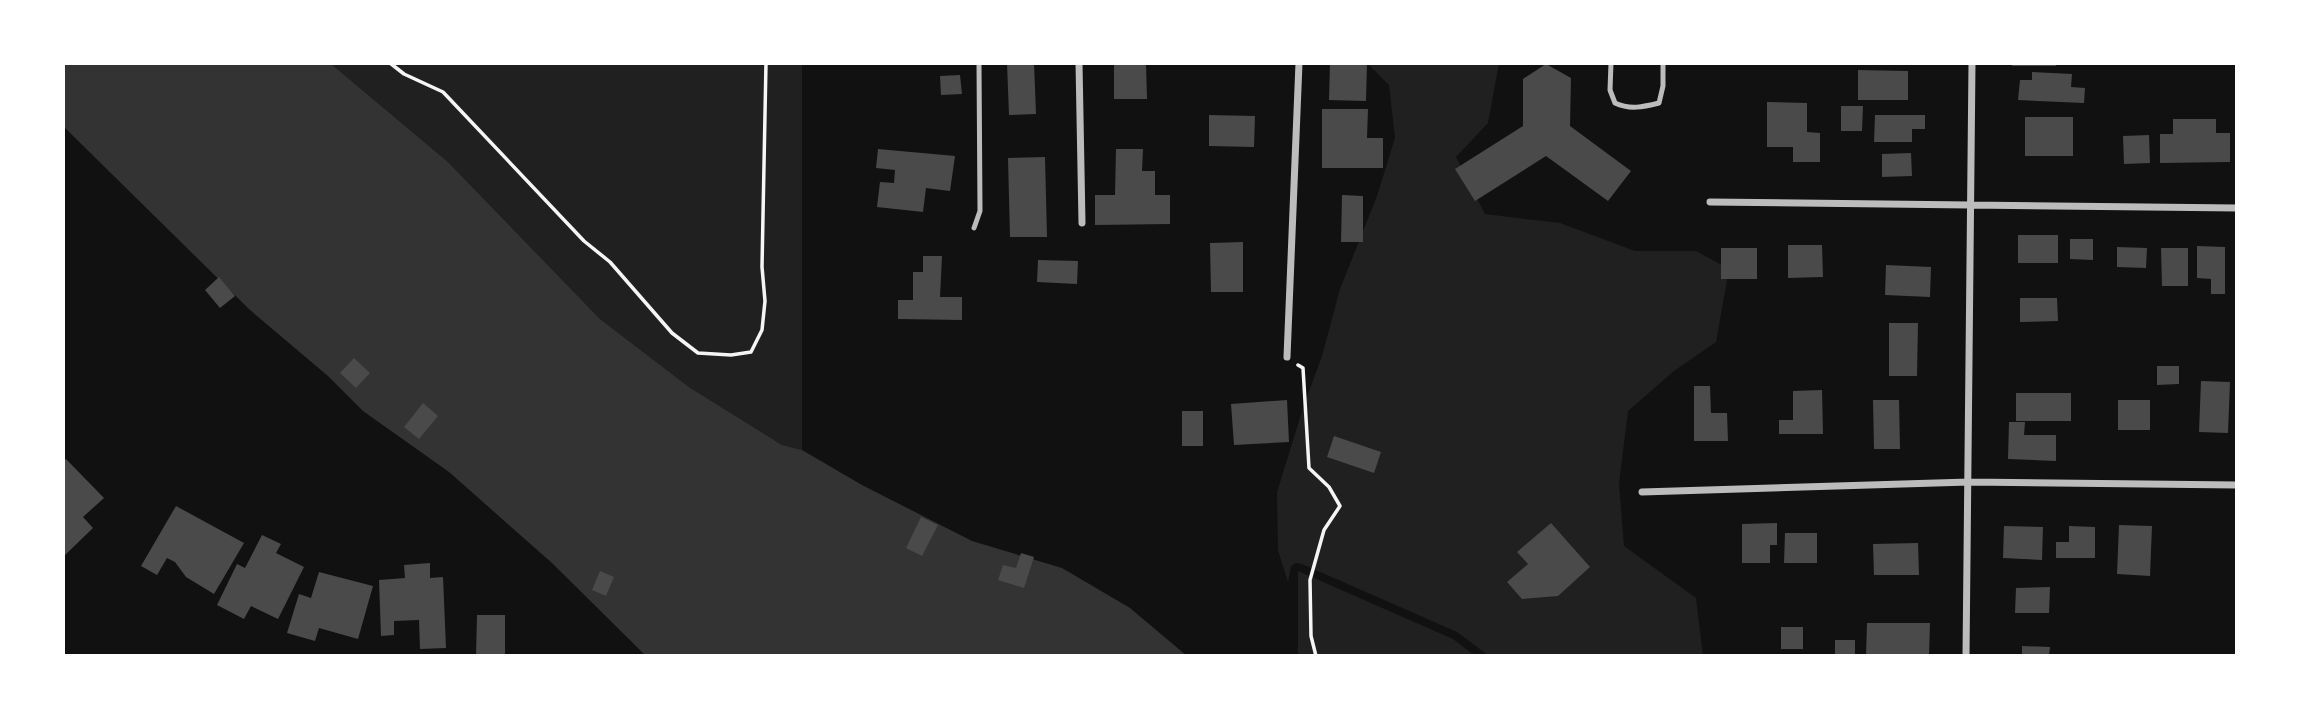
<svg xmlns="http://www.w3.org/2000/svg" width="2300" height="719" viewBox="0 0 2300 719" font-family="'DM Sans',sans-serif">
<rect width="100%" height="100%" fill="#111"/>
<!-- green -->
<path fill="#202020" d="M 330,63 L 802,63 L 802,450 L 782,445 L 689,387 L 600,319 L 448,162 Z
M 1367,63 L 1499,63 L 1488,123 L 1456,157 L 1485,214 L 1560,223 L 1635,251 L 1696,251 L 1729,269 L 1716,342 L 1674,371 L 1628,411 L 1619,483 L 1624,546 L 1696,598 L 1703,656 L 1489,656 L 1457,632 L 1302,564 L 1296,563 L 1291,566 L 1288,582 L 1278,550 L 1277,492 L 1304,405 L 1322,356 L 1340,289 L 1377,196 L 1395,138 L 1389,85 Z
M 1298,571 L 1453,639 L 1475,656 L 1298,656 Z"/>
<!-- water -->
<path fill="#333" d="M 63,63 L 330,63 L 448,162 L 600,319 L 689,387 L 782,445 L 802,450 L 862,485 L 972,541 L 1062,568 L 1130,608 L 1187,656 L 646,656 L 552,563 L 449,472 L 363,411 L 328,376 L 250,310 L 63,126 Z"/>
<!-- building -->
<path fill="#4a4a4a" d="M 1007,63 L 1034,63 L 1036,114 L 1009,115 Z
M 1114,63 L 1146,63 L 1147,99 L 1114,99 Z
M 1330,63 L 1367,63 L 1366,101 L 1329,100 Z
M 2012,63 L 2056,63 L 2056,66 L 2012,66 Z
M 1546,64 L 1571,78 L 1570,126 L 1631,171 L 1608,201 L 1546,156 L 1475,201 L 1455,169 L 1523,126 L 1523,79 Z
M 1858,70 L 1908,71 L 1908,100 L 1858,100 Z
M 2032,72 L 2072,74 L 2071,87 L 2085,88 L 2084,103 L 2018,100 L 2020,80 L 2032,80 Z
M 960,75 L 962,94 L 941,95 L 940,76 Z
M 1767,102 L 1807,103 L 1807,132 L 1820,133 L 1820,162 L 1793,162 L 1793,147 L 1767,147 Z
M 1841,106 L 1863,106 L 1862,131 L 1841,131 Z
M 1322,109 L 1368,109 L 1367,138 L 1383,138 L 1383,168 L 1322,168 Z
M 1209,115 L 1255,116 L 1254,147 L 1209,146 Z
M 1875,115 L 1925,115 L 1925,129 L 1912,129 L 1912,142 L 1874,142 Z
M 2025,117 L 2073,117 L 2073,156 L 2025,156 Z
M 2173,119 L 2216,119 L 2216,133 L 2230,133 L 2230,162 L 2160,163 L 2160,134 L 2173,134 Z
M 2149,135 L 2150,163 L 2124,164 L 2123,136 Z
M 878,149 L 955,156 L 950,191 L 926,188 L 923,212 L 877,207 L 880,182 L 894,183 L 895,170 L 876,168 Z
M 1116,149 L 1143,149 L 1142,171 L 1155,171 L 1155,195 L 1170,195 L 1170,224 L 1095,225 L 1095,195 L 1115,195 Z
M 1911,153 L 1912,176 L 1882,177 L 1882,154 Z
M 1045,157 L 1047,237 L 1010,237 L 1008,158 Z
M 1342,195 L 1363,196 L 1363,242 L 1341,242 Z
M 2018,235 L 2058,235 L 2058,263 L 2018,263 Z
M 2070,239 L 2093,239 L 2093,260 L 2070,259 Z
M 1243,242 L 1243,292 L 1211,292 L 1210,243 Z
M 1788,245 L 1822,245 L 1823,277 L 1788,278 Z
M 2197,246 L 2225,247 L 2225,294 L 2211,294 L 2211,279 L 2197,278 Z
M 2117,247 L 2147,248 L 2146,268 L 2117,267 Z
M 1721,248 L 1757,248 L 1757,279 L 1721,279 Z
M 2161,248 L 2188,248 L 2188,286 L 2162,286 Z
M 923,256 L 942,256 L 940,297 L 962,297 L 962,320 L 898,319 L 898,300 L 913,300 L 913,272 L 923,272 Z
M 1038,260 L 1078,261 L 1077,284 L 1037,282 Z
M 1886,265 L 1931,267 L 1930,297 L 1885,295 Z
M 219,277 L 235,296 L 220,308 L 205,290 Z
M 2020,298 L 2057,298 L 2058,321 L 2020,322 Z
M 1889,323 L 1918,323 L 1917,376 L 1889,376 Z
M 354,358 L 370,373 L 356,388 L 340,373 Z
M 2157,366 L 2179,366 L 2179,384 L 2157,385 Z
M 2201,381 L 2230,382 L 2228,433 L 2199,432 Z
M 1694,386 L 1710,386 L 1711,413 L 1727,413 L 1728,441 L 1694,441 Z
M 1822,390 L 1823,434 L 1779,434 L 1779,420 L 1793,420 L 1793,391 Z
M 2016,393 L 2071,393 L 2071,421 L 2016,421 Z
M 1287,400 L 1289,442 L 1234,445 L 1231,404 Z
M 1873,400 L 1899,400 L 1900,449 L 1874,449 Z
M 2118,400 L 2150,400 L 2150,430 L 2118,430 Z
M 423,403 L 438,416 L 419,439 L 404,427 Z
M 1182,411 L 1203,411 L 1203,446 L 1182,446 Z
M 2009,422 L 2025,422 L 2024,435 L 2056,435 L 2056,461 L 2008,459 Z
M 1334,436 L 1381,452 L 1374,473 L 1327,457 Z
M 66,459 L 104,498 L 83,517 L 93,528 L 63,557 L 63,462 Z
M 176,506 L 244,543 L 214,594 L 186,577 L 175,562 L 167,558 L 157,575 L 141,566 Z
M 921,517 L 938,525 L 922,556 L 906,548 Z
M 1551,523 L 1590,567 L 1558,596 L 1522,599 L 1507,582 L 1528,564 L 1517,552 Z
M 1777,523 L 1777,545 L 1770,545 L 1770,563 L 1742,563 L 1742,524 Z
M 2119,525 L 2152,526 L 2150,576 L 2117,574 Z
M 2004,526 L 2043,527 L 2042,560 L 2003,558 Z
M 2069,526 L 2095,527 L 2095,558 L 2056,558 L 2056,542 L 2069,542 Z
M 1785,533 L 1817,533 L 1817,563 L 1784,563 Z
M 262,535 L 281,544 L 276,553 L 304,567 L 278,619 L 251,606 L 244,619 L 217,605 L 237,564 L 245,568 Z
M 1918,543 L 1919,575 L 1874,575 L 1873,544 Z
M 1021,553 L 1034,557 L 1024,588 L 998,580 L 1003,565 L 1016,568 Z
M 430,563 L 430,578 L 443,577 L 446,648 L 420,649 L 419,620 L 394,621 L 394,635 L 381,636 L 379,580 L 405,578 L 404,565 Z
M 600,571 L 614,577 L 606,596 L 592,590 Z
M 319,572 L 373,586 L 358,639 L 319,628 L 315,641 L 287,633 L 299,594 L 311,598 Z
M 2050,587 L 2049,613 L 2015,613 L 2016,588 Z
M 477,615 L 505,615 L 505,656 L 476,656 Z
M 1867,623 L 1930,623 L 1929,656 L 1866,656 Z
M 1781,627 L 1803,627 L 1803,649 L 1781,649 Z
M 1835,640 L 1855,640 L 1855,656 L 1835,656 Z
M 2022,646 L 2050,647 L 2049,656 L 2022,656 Z"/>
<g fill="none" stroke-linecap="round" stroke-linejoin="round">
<!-- path -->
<path stroke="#f5f5f5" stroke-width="3.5" d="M 390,63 L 404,74 L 443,92 L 584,241 L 610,262 L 672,333 L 698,353 L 731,355 L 751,352 L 762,330 L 765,301 L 762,267 L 766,63
M 1298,365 L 1303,368 L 1309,468 L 1329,487 L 1340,506 L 1324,530 L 1310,580 L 1311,636 L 1316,656"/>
<!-- service -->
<path stroke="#bcbcbc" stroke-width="5" d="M 1611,63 L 1610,90 L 1615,103 C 1630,110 1643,107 1659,103 L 1663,86 L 1663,63
M 974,228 L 980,211 L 979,63"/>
<!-- minor -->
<path stroke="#bcbcbc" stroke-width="7" d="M 1079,63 L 1082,223
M 1710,202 L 2237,208
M 1287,357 L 1299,63
M 1642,492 L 1969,482 L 2237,485
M 1966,656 L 1972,63"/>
</g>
<!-- border -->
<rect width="2300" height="719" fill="none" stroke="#ffffff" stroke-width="130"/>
</svg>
